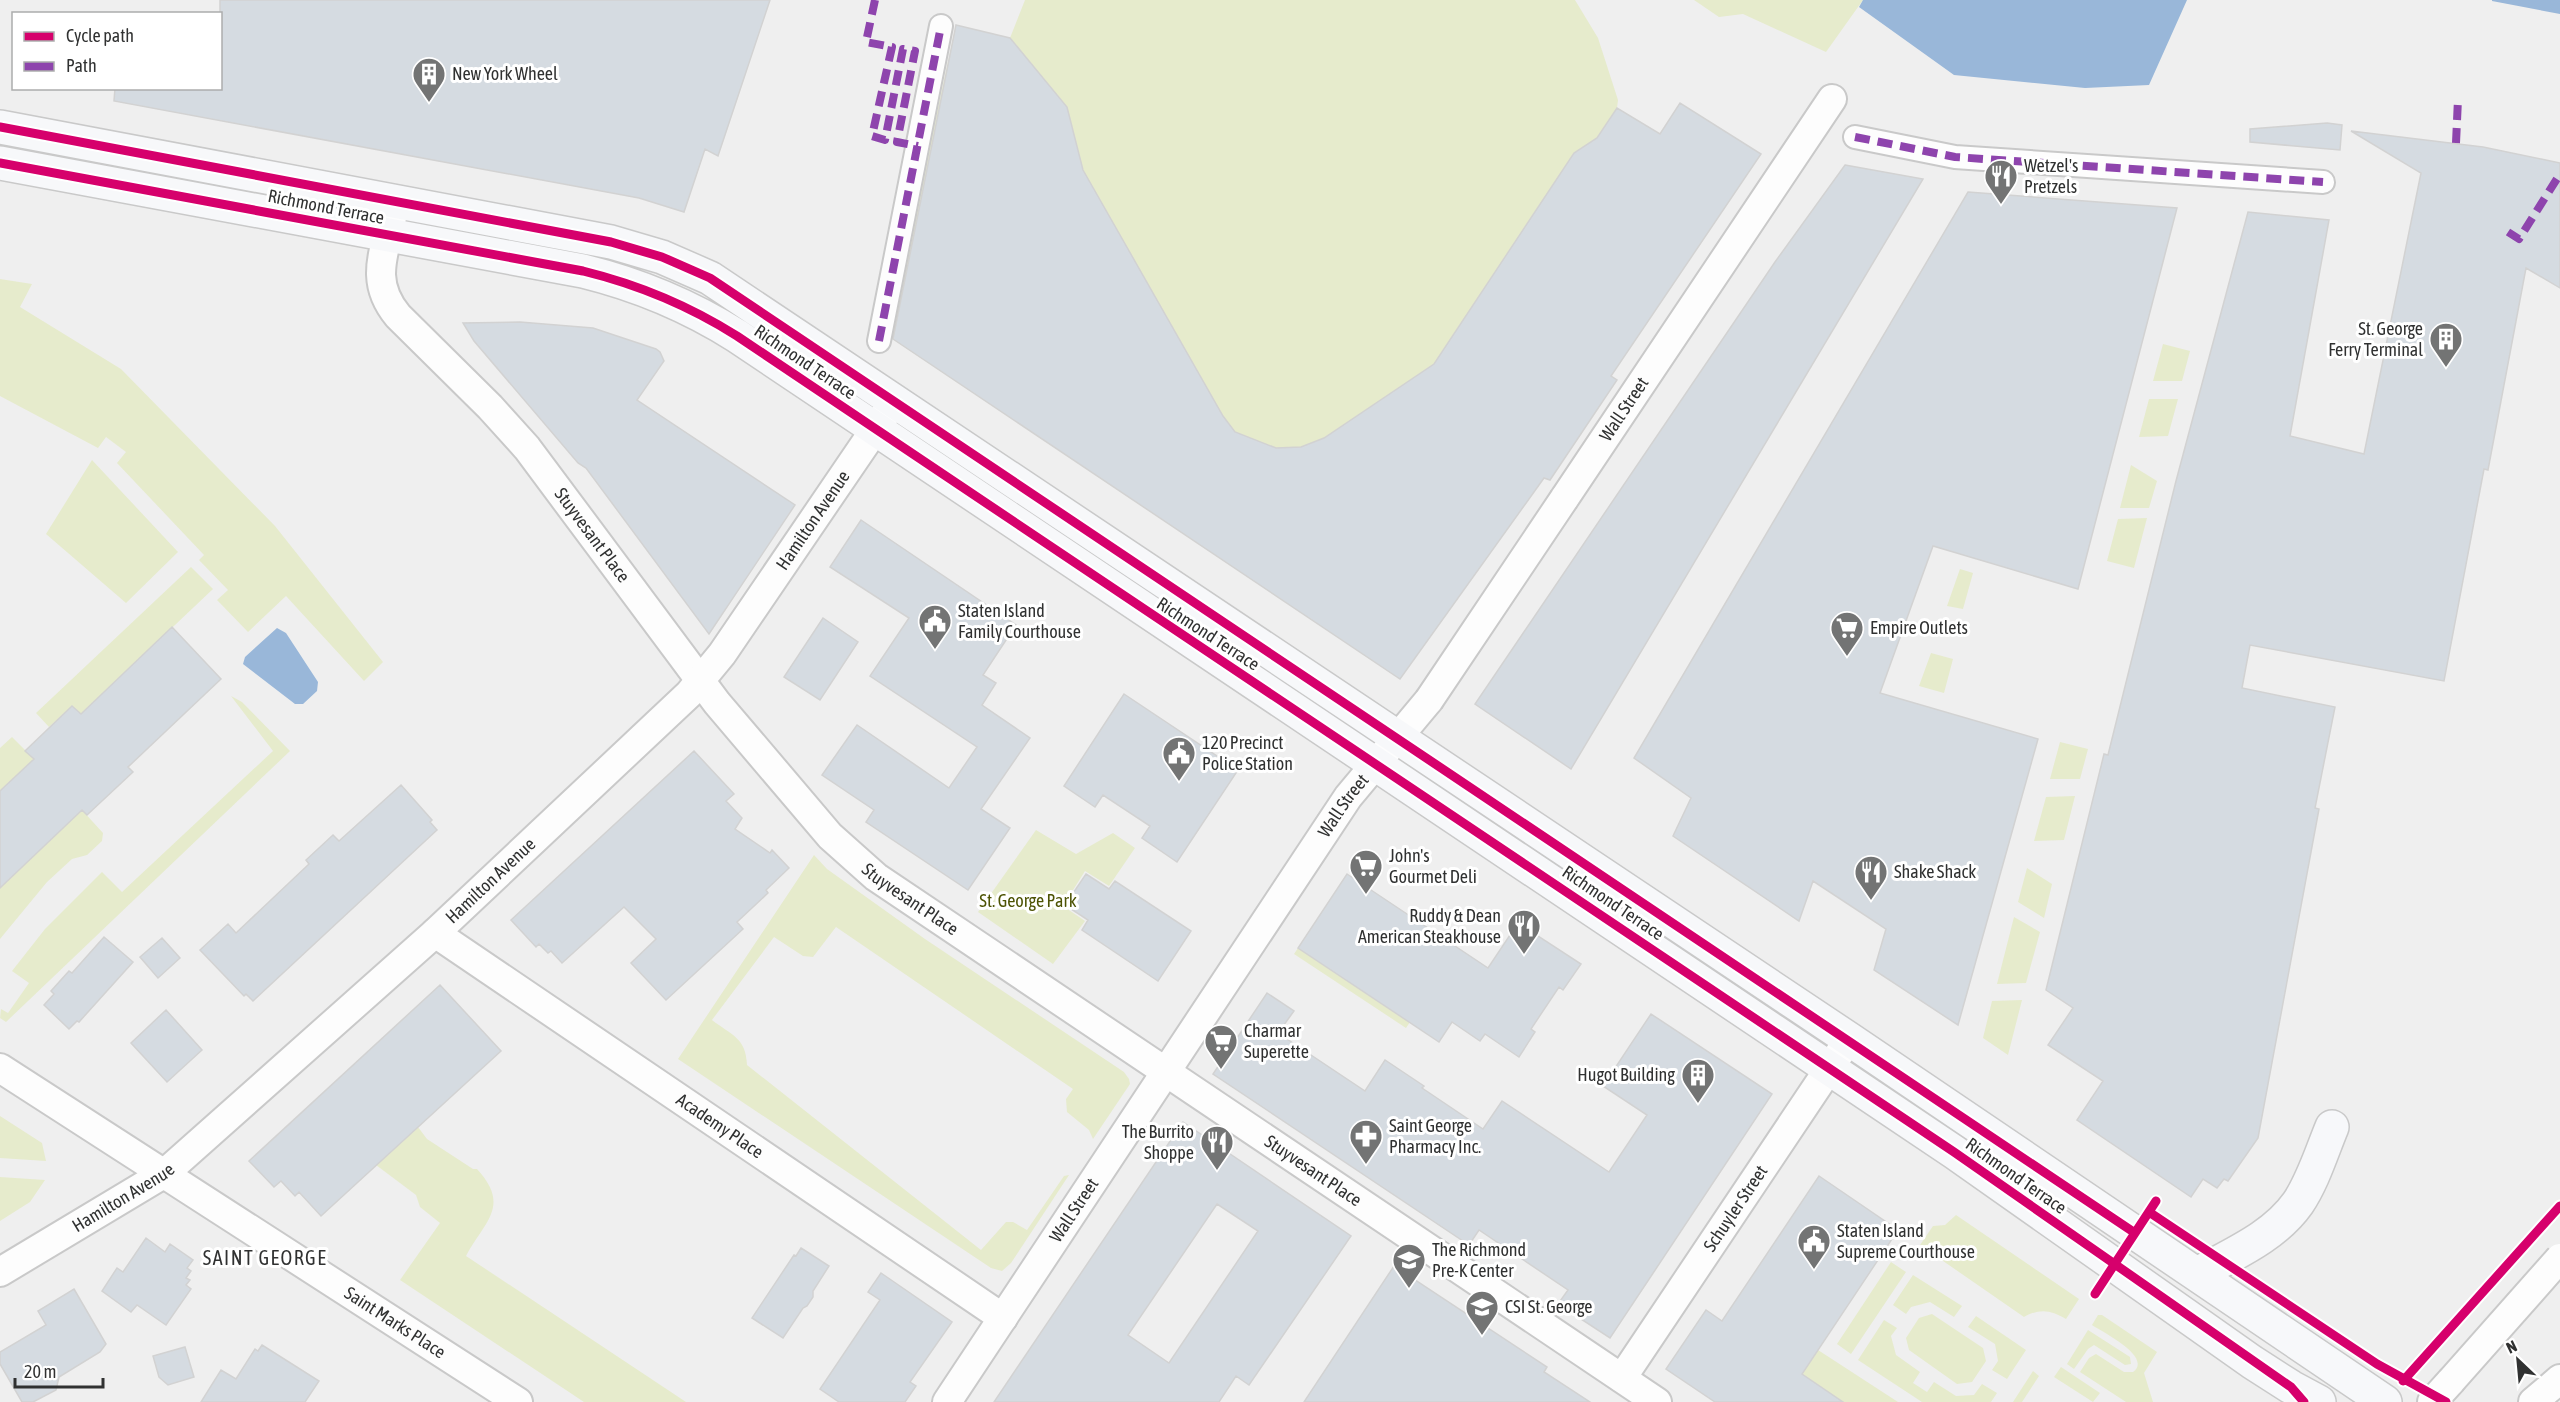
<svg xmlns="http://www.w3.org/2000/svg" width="2560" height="1402" viewBox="0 0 2560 1402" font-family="'Asap Condensed',sans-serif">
<rect width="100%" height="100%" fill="#efefef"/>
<!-- green -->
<path fill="#e6ebcc" d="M 1025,0 L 1575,0 L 1598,38 L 1618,100 L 1617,108 L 1660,134 L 1680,103 L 1761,154 L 1611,376 L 1617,380 L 1550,480 L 1544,478 L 1400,679 L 888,336 L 956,25 L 1010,38 Z
M 1694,0 L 1863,0 L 1826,52 L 1743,14 L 1719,17 Z
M 0,279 L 32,284 L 20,307 L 121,369 L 275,526 L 383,662 L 364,681 L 286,596 L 248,632 L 217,600 L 228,590 L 199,560 L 204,555 L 117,463 L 126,452 L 106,437 L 98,448 L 0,396 Z
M 2163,344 L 2190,351 L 2182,381 L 2153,381 Z
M 2149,399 L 2178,399 L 2168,436 L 2139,437 Z
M 92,460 L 178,552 L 126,603 L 46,534 Z
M 2131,465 L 2157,481 L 2149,508 L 2120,508 Z
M 2147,518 L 2134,568 L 2107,561 L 2118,519 Z
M 191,567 L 213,589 L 81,714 L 72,706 L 49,727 L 36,713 Z
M 1960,569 L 1973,573 L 1963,609 L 1947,606 Z
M 1931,653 L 1953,659 L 1944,693 L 1919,686 Z
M 231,696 L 242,702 L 290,751 L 6,1022 L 0,1018 L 1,1009 L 8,1013 L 29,983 L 12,971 L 45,929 L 102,872 L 122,892 L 273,751 Z
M 12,737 L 34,759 L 0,791 L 0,748 Z
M 2060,742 L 2088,749 L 2080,779 L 2050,779 Z
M 2075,796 L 2064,840 L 2034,841 L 2046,797 Z
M 82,810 L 103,833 L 102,841 L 87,855 L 72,859 L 47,882 L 0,939 L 0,888 Z
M 1036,830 L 1076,854 L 1113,833 L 1135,848 L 1109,886 L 1085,871 L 1063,906 L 1085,921 L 1053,964 L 978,912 Z
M 814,855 L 827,869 L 925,939 L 1124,1072 L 1129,1079 L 1130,1084 L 1093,1139 L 1089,1130 L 1067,1112 L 1066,1099 L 1073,1089 L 836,927 L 813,957 L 803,956 L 774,937 L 712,1020 C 731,1035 746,1037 747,1065 L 981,1250 L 1006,1222 L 1013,1222 L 1027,1230 L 1064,1176 L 1069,1175 L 1011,1263 L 1002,1271 L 991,1268 L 678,1059 Z
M 2027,868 L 2052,884 L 2044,918 L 2018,902 Z
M 2014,917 L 2040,932 L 2026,983 L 1997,984 Z
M 1298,948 L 1410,1022 L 1406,1028 L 1294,954 Z
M 2022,1000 L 2008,1055 L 1983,1038 L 1992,1001 Z
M 0,1116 L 42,1143 L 46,1161 L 0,1158 Z
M 418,1127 L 427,1139 L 473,1169 L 477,1169 C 511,1206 485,1221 466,1256 L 686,1402 L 584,1402 L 400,1280 L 440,1223 L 420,1207 L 416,1195 L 376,1165 Z
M 0,1177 L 45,1180 L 30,1202 L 0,1221 Z
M 1956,1215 L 2079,1299 L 2066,1319 C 2051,1310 2040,1308 2024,1317 L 1920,1245 L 1933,1226 L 1945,1225 Z
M 1891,1262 L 1906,1272 L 1851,1354 L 1837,1344 Z
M 1913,1275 L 1962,1306 L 1954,1317 L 1930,1302 L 1911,1307 L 1906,1314 L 1893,1305 Z
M 1932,1314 L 1983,1348 L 1986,1361 L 1972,1382 L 1957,1384 L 1909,1350 L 1906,1338 L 1919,1318 Z
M 2098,1315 L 2102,1315 L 2157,1352 L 2144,1373 L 2153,1402 L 2126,1402 L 2080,1372 L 2089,1358 L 2096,1354 L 2124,1372 L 2133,1372 C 2153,1357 2104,1333 2092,1325 Z
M 1976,1316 L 2026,1350 L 2007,1379 L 1992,1370 L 1998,1361 L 1995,1344 L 1968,1327 Z
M 1884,1320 L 1897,1328 L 1891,1336 L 1896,1355 L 1920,1372 L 1913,1383 L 1927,1392 L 1934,1382 L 1956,1396 L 1974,1395 L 1982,1384 L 1997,1393 L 1991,1402 L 1922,1402 L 1858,1360 Z
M 2088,1330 L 2130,1357 L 2131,1364 L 2125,1365 L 2094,1345 L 2088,1349 L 2074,1369 L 2067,1364 Z
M 1818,1350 L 1898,1402 L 1843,1402 L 1802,1374 Z
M 2061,1367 L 2100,1393 L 2093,1402 L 2054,1377 Z
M 2033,1371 L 2039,1376 L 2022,1402 L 2013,1402 Z"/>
<!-- water -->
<path fill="#99b7d9" d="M 1863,0 L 2187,0 L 2149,85 L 2085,88 L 1954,75 L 1859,7 Z
M 2492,0 L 2560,0 L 2560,14 L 2492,1 Z
M 277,628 L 286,633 L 318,682 L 317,691 L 303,704 L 295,704 L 243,664 L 245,657 Z"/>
<!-- building -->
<path fill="#d5dbe1" stroke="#d2d2d2" stroke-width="1.5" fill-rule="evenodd" d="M 220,0 L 770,0 L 718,156 L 705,149 L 684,212 L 639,198 L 114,101 L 115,88 L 220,88 Z
M 956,25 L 1010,38 L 1067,107 L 1083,170 L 1223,416 L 1235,432 L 1276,448 L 1301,447 L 1324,438 L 1434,364 L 1574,153 L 1597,138 L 1617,108 L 1660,134 L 1680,103 L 1761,154 L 1611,376 L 1617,380 L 1550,480 L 1544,478 L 1400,679 L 893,339 Z
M 2327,123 L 2342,125 L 2340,150 L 2250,142 L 2250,129 Z
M 2351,131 L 2483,147 L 2560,163 L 2560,288 L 2526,268 L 2488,470 L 2484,469 L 2444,681 L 2250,645 L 2242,688 L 2335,707 L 2315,808 L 2319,809 L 2258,1138 L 2228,1181 L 2224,1179 L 2217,1188 L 2203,1179 L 2191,1197 L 2077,1120 L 2103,1081 L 2048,1045 L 2073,1008 L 2046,990 L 2104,754 L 2108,755 L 2176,481 L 2248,212 L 2329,220 L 2290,436 L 2364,454 L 2421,173 Z
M 1845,165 L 1923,179 L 1571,769 L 1475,704 L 1775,262 Z
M 1968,192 L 2177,208 L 2078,589 L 1933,546 L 1880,693 L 2038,739 L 1958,1025 L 1874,970 L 1886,929 L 1813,881 L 1799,921 L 1673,836 L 1691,798 L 1634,758 Z
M 520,322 L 593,328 L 656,349 L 660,352 L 664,361 L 637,400 L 795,505 L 709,634 L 586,468 L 578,463 L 474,341 L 463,323 Z
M 861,520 L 1016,625 L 983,675 L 996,683 L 982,705 L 1030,738 L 981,809 L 1010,828 L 968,890 L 866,822 L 874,810 L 822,775 L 857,725 L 949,788 L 977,747 L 870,676 L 909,618 L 830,567 Z
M 823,618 L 858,642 L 820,700 L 784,677 Z
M 172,627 L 221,679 L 128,767 L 133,772 L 87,815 L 82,810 L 0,888 L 0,791 L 34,759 L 25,751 L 72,706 L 81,714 Z
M 1124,694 L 1238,770 L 1177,862 L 1142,838 L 1150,826 L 1103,795 L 1095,807 L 1064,786 Z
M 694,751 L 734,794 L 726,801 L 742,818 L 735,829 L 770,853 L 772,850 L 789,868 L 766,890 L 768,893 L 737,922 L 743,929 L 666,1000 L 631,963 L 656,939 L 624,907 L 562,963 L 551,951 L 548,953 L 539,944 L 536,947 L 511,920 Z
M 401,785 L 432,820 L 430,822 L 437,830 L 253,1001 L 246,994 L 244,996 L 200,950 L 228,924 L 236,933 L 309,864 L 306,860 L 333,835 L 339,841 Z
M 1086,874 L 1109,889 L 1115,881 L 1191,931 L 1158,981 L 1082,930 L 1088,920 L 1065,905 Z
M 1347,874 L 1488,968 L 1518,923 L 1581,964 L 1563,990 L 1559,987 L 1531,1029 L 1535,1032 L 1519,1057 L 1485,1034 L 1480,1041 L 1452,1022 L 1439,1042 L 1298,948 Z
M 104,937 L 133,962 L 79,1022 L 77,1021 L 69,1029 L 44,1005 L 54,994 L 51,991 L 69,971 L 72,973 Z
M 162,938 L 180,958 L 158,978 L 140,957 Z
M 440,985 L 501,1051 L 321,1216 L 299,1192 L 295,1196 L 281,1181 L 274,1187 L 249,1161 Z
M 1267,993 L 1294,1011 L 1278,1033 L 1365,1091 L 1385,1060 L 1424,1086 L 1422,1088 L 1483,1129 L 1502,1101 L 1609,1172 L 1647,1115 L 1603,1086 L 1651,1014 L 1772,1094 L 1610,1338 L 1558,1304 L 1568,1290 L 1479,1230 L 1469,1245 L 1213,1074 Z
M 166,1010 L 202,1050 L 167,1082 L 131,1043 Z
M 1183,1122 L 1351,1236 L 1249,1385 L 1236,1376 L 1219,1402 L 994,1402 ZM 1217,1204 L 1258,1231 L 1169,1363 L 1128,1335 Z
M 1819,1176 L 1898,1230 L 1802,1374 L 1843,1402 L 1715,1402 L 1666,1369 L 1706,1310 L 1722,1321 Z
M 146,1238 L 165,1252 L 170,1244 L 193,1260 L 187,1268 L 191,1271 L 186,1278 L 190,1280 L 186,1285 L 191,1289 L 166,1325 L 137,1305 L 131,1312 L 102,1291 L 117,1268 L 123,1272 Z
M 801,1248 L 829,1266 L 813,1291 L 813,1297 L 807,1306 L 803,1308 L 783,1338 L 752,1318 L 794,1255 L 796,1256 Z
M 1394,1266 L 1547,1367 L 1544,1372 L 1590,1402 L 1304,1402 Z
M 881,1273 L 952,1322 L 910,1382 L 916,1386 L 905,1402 L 839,1402 L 820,1389 L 880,1300 L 868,1292 Z
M 74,1289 L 106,1344 L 100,1352 L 59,1377 L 56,1390 L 33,1402 L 22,1402 L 0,1364 L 0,1352 L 46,1325 L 38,1311 Z
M 262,1345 L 319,1381 L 305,1402 L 201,1402 L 221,1370 L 236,1379 L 255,1349 L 258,1351 Z
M 185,1347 L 194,1377 L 168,1385 L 159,1377 L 153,1356 Z"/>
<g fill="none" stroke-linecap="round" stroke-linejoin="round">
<defs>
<path id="pedestrian" d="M 1855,137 L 1955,157 L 2323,182
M 879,341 L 941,26"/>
<g id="minor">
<path id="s1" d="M 393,213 C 384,254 369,281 398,316 L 490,407 L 527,448 L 717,703 L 830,836 L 876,877 L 1657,1402"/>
<path id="s2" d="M 1564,499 L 1832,99"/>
<path id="s3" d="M 435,933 L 1003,1318"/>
<path id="s4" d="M 0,1068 L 518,1402"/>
<path id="s5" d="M 0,1272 L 165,1173 L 435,933 L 689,694 L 722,654 L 895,400"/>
<path id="s6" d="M 1622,1378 L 1849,1039"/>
<path id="s7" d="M 947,1402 L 1348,797 L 1429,700"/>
<path d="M 2432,1402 L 2451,1381"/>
<path d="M 2533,1402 L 2560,1379"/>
</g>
<path id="secondary" d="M 0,127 L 611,242 L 662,257 L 710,278 L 1849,1039 L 2385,1402
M 0,163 L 583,271 C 640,285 688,305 737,336 L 1954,1152 L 2252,1362 L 2291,1387 L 2319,1402
M 2197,1274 C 2233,1254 2274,1237 2298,1203 C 2313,1181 2322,1151 2332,1127"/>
</defs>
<!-- pedestrian casing -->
<use href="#pedestrian" stroke="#c9c9c9" stroke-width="26"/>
<!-- minor casing -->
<use href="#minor" stroke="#c9c9c9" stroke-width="32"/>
<!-- secondary casing -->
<use href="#secondary" stroke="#c9c9c9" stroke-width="36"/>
<!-- pedestrian -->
<use href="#pedestrian" stroke="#fdfdfd" stroke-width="22"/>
<!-- minor -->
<use href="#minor" stroke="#fdfdfd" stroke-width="28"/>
<!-- secondary -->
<use href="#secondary" stroke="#f7f8fa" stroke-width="33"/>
<defs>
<path id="minor-bridge" d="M 1429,700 L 1564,499
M 2451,1381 L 2560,1258"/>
</defs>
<!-- minor-bridge casing -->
<use href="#minor-bridge" stroke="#c9c9c9" stroke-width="32" stroke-linecap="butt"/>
<!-- minor-bridge -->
<use href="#minor-bridge" stroke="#fdfdfd" stroke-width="28"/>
<!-- quiet -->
<path stroke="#8e44ad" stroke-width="8" stroke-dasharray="15 8" stroke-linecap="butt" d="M 875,0 L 866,42 L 892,47 L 872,136 L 885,140 L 903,49 L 915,51 L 897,142 L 918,146
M 1855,137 L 1955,157 L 2323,182
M 2456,143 L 2458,99
M 2508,232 L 2519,239 L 2560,174
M 879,341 L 941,26"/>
<defs>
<path id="cycleway" d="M 0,127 L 611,242 L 662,257 L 710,278 L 2135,1233
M 0,163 L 583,271 C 640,285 688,305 737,336 L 1954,1152 L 2291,1387 L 2304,1402
M 2149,1212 L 2377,1364 L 2446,1402
M 2095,1294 L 2156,1201
M 2403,1381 L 2560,1206"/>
</defs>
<!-- cycleway casing -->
<use href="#cycleway" stroke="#fff" stroke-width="13"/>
<!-- cycleway -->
<use href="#cycleway" stroke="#d6006c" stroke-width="9"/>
</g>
<!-- icons -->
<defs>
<symbol id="building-pin" viewBox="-11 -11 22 30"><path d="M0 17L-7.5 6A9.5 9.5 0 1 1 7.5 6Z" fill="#737474" stroke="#fff"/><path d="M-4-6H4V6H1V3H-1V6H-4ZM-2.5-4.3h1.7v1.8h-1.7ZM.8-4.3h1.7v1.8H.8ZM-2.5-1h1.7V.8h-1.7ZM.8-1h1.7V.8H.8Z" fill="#fff"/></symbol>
<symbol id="restaurant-pin" viewBox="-11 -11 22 30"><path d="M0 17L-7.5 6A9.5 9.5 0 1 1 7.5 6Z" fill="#737474" stroke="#fff"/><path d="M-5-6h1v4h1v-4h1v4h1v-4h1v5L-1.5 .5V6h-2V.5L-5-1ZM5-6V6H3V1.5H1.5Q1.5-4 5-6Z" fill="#fff"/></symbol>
<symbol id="civic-pin" viewBox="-11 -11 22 30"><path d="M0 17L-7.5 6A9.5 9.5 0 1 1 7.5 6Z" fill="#737474" stroke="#fff"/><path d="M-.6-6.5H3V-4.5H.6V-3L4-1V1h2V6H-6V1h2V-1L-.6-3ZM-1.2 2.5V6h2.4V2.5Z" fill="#fff"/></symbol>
<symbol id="supermarket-pin" viewBox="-11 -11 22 30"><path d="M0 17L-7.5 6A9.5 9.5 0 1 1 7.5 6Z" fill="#737474" stroke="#fff"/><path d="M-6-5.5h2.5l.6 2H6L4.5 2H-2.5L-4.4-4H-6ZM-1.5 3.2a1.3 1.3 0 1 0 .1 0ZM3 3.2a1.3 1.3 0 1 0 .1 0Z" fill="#fff"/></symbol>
<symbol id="pharmacy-pin" viewBox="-11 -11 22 30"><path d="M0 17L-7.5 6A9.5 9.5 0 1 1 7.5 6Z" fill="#737474" stroke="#fff"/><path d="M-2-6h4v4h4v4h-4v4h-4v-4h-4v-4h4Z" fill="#fff"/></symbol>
<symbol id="school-pin" viewBox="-11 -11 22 30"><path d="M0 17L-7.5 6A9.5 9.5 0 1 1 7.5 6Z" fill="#737474" stroke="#fff"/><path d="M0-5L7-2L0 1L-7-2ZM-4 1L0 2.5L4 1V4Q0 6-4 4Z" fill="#fff"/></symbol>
<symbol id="university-pin" viewBox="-11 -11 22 30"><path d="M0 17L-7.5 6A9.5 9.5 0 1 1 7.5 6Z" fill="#737474" stroke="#fff"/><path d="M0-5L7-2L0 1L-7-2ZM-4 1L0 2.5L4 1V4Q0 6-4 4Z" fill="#fff"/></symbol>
</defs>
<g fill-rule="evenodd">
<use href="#building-pin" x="410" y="55" width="38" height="52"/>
<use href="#restaurant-pin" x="1982" y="157" width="38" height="52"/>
<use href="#building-pin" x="2427" y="320" width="38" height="52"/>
<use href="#civic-pin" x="916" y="602" width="38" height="52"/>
<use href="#supermarket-pin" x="1828" y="609" width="38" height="52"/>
<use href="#civic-pin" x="1160" y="734" width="38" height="52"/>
<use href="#supermarket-pin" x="1347" y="847" width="38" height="52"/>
<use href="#restaurant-pin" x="1852" y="853" width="38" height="52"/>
<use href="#restaurant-pin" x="1505" y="907" width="38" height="52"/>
<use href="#supermarket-pin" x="1202" y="1022" width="38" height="52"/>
<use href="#building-pin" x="1679" y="1056" width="38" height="52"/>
<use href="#pharmacy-pin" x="1347" y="1117" width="38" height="52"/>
<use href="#restaurant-pin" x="1198" y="1123" width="38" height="52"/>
<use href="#civic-pin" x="1795" y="1222" width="38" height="52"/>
<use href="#school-pin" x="1390" y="1241" width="38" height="52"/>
<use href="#university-pin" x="1463" y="1288" width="38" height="52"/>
</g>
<g text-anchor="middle" stroke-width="6" stroke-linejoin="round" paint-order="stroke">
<!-- poi labels -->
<g font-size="18" fill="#303131" stroke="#fff" text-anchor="start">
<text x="452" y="80">New York Wheel</text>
<text x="2024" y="172">Wetzel's<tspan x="2024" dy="21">Pretzels</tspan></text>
<text x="2423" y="335" text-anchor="end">St. George<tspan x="2423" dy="21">Ferry Terminal</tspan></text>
<text x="958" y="617">Staten Island<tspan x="958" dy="21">Family Courthouse</tspan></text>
<text x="1870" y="634">Empire Outlets</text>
<text x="1202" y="749">120 Precinct<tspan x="1202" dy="21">Police Station</tspan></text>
<text x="1389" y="862">John's<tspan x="1389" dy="21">Gourmet Deli</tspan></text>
<text x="1894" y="878">Shake Shack</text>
<text x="1501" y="922" text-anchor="end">Ruddy &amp; Dean<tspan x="1501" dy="21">American Steakhouse</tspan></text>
<text x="1244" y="1037">Charmar<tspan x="1244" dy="21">Superette</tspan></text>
<text x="1675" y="1081" text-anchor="end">Hugot Building</text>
<text x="1389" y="1132">Saint George<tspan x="1389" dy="21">Pharmacy Inc.</tspan></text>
<text x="1194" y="1138" text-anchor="end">The Burrito<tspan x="1194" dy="21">Shoppe</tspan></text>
<text x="1837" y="1237">Staten Island<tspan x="1837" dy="21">Supreme Courthouse</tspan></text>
<text x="1432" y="1256">The Richmond<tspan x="1432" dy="21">Pre-K Center</tspan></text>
<text x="1505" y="1313">CSI St. George</text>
</g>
<!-- street labels -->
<g font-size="18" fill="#303131" stroke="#fff">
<text transform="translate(326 207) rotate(11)" y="6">Richmond Terrace</text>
<text transform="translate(805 362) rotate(34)" y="6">Richmond Terrace</text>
<text dy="6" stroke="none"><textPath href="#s2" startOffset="108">Wall Street</textPath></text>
<text dy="6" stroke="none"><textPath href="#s5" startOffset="1116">Hamilton Avenue</textPath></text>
<text dy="6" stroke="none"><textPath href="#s1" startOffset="402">Stuyvesant Place</textPath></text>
<text transform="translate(1208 634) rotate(33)" y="6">Richmond Terrace</text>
<text dy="6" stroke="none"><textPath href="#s7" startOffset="716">Wall Street</textPath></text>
<text dy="6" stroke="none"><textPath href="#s5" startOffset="630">Hamilton Avenue</textPath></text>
<text dy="6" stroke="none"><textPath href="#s1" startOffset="888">Stuyvesant Place</textPath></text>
<text transform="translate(1613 903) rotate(34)" y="6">Richmond Terrace</text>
<text dy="6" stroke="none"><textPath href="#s3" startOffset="344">Academy Place</textPath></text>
<text dy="6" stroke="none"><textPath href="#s1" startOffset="1374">Stuyvesant Place</textPath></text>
<text transform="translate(2016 1176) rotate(35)" y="6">Richmond Terrace</text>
<text dy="6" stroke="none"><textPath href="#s5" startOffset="144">Hamilton Avenue</textPath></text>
<text dy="6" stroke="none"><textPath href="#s6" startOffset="204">Schuyler Street</textPath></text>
<text dy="6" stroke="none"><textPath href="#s7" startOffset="230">Wall Street</textPath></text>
<text dy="6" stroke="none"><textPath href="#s4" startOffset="470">Saint Marks Place</textPath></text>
</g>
<!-- park labels -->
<g font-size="18" fill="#4d5304" stroke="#fff">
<text x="1028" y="907">St. George Park</text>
</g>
<!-- neighbourhood labels -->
<g font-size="20" letter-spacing="1.5" fill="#303131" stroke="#fff">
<text x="265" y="1265">SAINT GEORGE</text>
</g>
</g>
<!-- legend -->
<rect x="12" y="12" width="210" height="78" fill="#ffffff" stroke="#acadad" stroke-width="1.5"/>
<rect x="24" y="32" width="30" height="9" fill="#d6006c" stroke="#acadad" stroke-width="1.5"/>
<text x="66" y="42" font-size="18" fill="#303131">Cycle path</text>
<rect x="24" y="62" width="30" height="9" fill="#8e44ad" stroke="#acadad" stroke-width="1.5"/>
<text x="66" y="72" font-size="18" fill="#303131">Path</text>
<!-- north arrow -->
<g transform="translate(2518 1360) rotate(334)" stroke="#ffffff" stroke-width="4.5" paint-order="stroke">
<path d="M0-4.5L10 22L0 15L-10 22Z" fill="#303131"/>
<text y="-9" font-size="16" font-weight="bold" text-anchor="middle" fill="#303131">N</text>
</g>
<!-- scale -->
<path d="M15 1378v9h88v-9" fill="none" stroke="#303131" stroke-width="3"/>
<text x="24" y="1378" font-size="18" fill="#303131" stroke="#ffffff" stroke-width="4.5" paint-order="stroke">20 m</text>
</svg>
